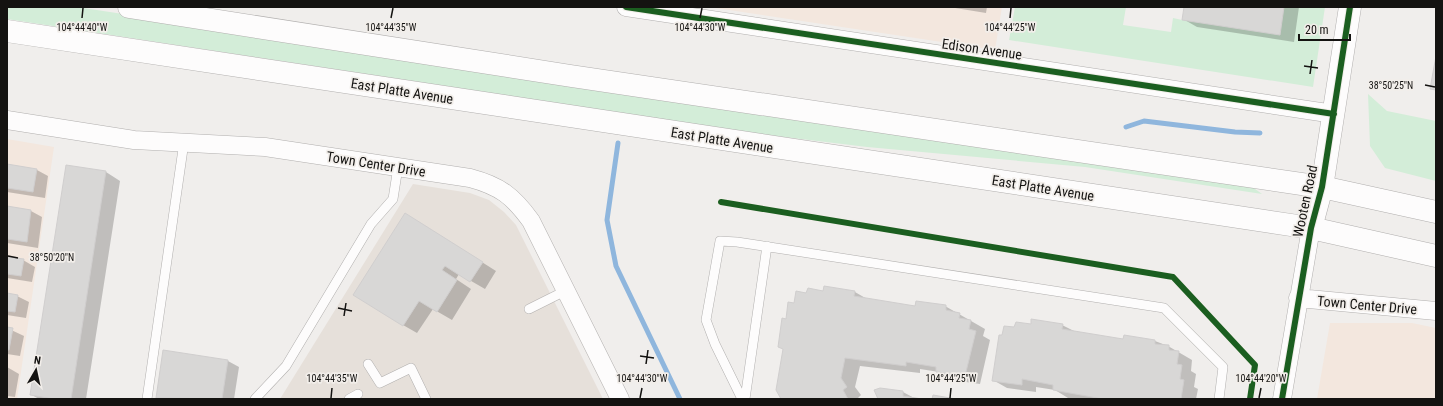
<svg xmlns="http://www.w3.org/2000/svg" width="1443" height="406" viewBox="0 0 1443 406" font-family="'Roboto Condensed',sans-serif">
<rect width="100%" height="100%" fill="#f0eeec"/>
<!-- commercial -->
<path fill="#f3e7de" d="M 709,7 L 1002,7 L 995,50 Z
M 7,139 L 54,147 L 17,399 L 7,399 Z
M 1330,323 L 1412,323 L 1436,328 L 1436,399 L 1317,399 Z"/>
<!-- built -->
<path fill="#e6e0da" d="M 413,184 L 470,193 L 489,200 L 504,212 L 516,225 L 603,399 L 280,399 Z"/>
<!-- green -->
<path fill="#d3edd8" d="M 7,7 L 77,7 L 1251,186 L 1262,194 L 1085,167 L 867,147 L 744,132 L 7,19 Z
M 1015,7 L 1126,7 L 1123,25 L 1171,32 L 1173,18 L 1182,20 L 1283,7 L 1325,7 L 1313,87 L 1009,40 Z
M 1368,94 L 1387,111 L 1436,121 L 1436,181 L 1385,168 L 1370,146 Z"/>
<!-- shadow -->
<path fill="#0003" d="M 949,7 L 987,7 L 986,13 Z
M 1185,7 L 1299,7 L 1294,42 L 1197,27 L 1183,19 Z
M 7,165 L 37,170 L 48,176 L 45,198 L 7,192 Z
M 67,166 L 106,172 L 120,181 L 86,399 L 39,399 L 32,395 Z
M 7,207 L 31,211 L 42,217 L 38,248 L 7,243 Z
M 420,223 L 496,271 L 485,289 L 459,274 L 456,279 L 471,289 L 452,320 L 433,309 L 417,333 L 403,325 Z
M 7,258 L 23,260 L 35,267 L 32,282 L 7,278 Z
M 825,288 L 855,292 L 867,299 L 916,307 L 945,306 L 985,329 L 983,336 L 990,340 L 980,384 L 952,380 L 939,372 L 920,369 L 920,373 L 860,366 L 855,387 L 861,395 L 857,399 L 782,399 L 786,320 L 795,304 L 807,295 L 824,292 Z
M 7,294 L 17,296 L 29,302 L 26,318 L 7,315 Z
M 1031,325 L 1062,325 L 1076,332 L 1123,340 L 1155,341 L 1168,346 L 1192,360 L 1191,371 L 1196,374 L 1194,387 L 1198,389 L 1196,399 L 1074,399 L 1068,398 L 1055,390 L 1036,387 L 1036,392 L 1007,388 L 993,380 L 1003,336 L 1015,328 Z
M 7,328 L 24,336 L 20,356 L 7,354 Z
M 228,361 L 239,367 L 234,399 L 160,399 L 157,397 Z
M 7,367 L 19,374 L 15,397 L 7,396 Z
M 903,392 L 916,399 L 879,399 Z"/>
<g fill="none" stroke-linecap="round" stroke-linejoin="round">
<!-- stream -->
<path stroke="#8fb6dd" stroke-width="5" d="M 1126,127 L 1144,121 L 1235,132 L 1260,133
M 618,143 L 607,220 L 616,266 L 680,399"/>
</g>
<!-- building -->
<path fill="#d8d7d6" stroke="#d0cece" d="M 1184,7 L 1284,7 L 1280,35 L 1182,20 Z
M 1436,56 L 1436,90 L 1430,89 Z
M 7,164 L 37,169 L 33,192 L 7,188 Z
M 66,165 L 106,171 L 71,399 L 54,399 L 30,395 Z
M 7,206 L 31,210 L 27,242 L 7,239 Z
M 405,213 L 483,262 L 470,282 L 445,266 L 442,270 L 457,280 L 437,312 L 419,301 L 403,326 L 353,295 Z
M 7,257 L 24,259 L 21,276 L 7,274 Z
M 824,286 L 855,291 L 854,296 L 915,306 L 916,301 L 946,305 L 946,310 L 960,313 L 959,318 L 971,320 L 969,329 L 976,331 L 965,376 L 936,372 L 936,367 L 906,362 L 906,366 L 845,358 L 841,378 L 847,387 L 843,390 L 848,399 L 781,399 L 776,390 L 783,349 L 778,347 L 782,318 L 786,319 L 788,302 L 794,303 L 796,291 L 806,293 L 808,288 L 823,291 Z
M 7,293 L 18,295 L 15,312 L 7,311 Z
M 1031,319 L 1063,324 L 1062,329 L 1123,339 L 1124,335 L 1155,340 L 1155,344 L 1169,345 L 1169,350 L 1179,351 L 1177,364 L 1182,365 L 1180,379 L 1184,380 L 1181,399 L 1103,399 L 1053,390 L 1053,385 L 1022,379 L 1022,385 L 992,381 L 999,335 L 1002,335 L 1004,326 L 1014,327 L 1016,322 L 1031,324 Z
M 7,327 L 13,328 L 9,350 L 7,350 Z
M 163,350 L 228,360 L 222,399 L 156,398 Z
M 880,388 L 903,391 L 903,396 L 922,399 L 878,399 L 874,390 Z
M 933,395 L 956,399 L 932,399 Z"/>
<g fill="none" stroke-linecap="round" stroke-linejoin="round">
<defs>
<path id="service" d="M 529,309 L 565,291
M 368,364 L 380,383 L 411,368 L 426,399
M 147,399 L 184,142
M 255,399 L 286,366 L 371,224 L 393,199 L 398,167
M 349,399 L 358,394
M 742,399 L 715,344 L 706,320 L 720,241 L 737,242 L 1164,308 L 1223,367 L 1219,399
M 745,399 L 767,246"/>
<path id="minor" d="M 626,7 L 1334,114
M 7,120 L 134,140 L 265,147 L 470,178 C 500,186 513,196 531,221 L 620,399
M 1298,298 L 1436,311
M 1282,399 L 1311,228"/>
<path id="tertiary" d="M 1311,228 L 1322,187 L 1350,7"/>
<path id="trunk" d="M 129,7 L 571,76 L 1322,187 L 1436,212
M 7,31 L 1311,228 L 1436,256"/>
</defs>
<!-- service casing -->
<use href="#service" stroke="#b1afae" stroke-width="10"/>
<!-- minor casing -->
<use href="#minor" stroke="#b1afae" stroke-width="19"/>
<!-- tertiary casing -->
<use href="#tertiary" stroke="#b1afae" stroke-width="23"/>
<!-- trunk casing -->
<use href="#trunk" stroke="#b1afae" stroke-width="23"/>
<!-- service -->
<use href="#service" stroke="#fdfcfc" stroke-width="9"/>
<!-- minor -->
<use href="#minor" stroke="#fdfcfc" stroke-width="18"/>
<!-- tertiary -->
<use href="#tertiary" stroke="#fdfcfc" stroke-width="22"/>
<!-- trunk -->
<use href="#trunk" stroke="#fdfcfc" stroke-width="22"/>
<defs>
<path id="cycleway" d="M 626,7 L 1334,114
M 721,202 L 1173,277 L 1255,365 L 1250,399
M 1282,399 L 1311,228 L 1322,187 L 1350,7"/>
</defs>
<!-- cycleway casing -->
<use href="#cycleway" stroke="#f2eeea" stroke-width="8"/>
<!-- cycleway -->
<use href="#cycleway" stroke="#1b5e20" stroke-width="6"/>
</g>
<!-- ticks -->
<path fill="none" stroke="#141311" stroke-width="1.5" d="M 82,18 L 83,8M 391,18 L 393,8M 700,18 L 702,8M 1010,18 L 1011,8M 1304,66 L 1318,68M 1310,74 L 1312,60M 1425,85 L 1435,87M 8,256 L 18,258M 338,308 L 352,311M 344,316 L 346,303M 640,356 L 654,358M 646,364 L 648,350M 331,398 L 332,388M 640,398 L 642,388M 950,398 L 951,388M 1259,398 L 1261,388"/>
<g text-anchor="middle" stroke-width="3.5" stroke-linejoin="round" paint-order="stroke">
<!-- street labels -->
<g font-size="14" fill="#141311" stroke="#f2eeea">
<text transform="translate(982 49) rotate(8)" y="5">Edison Avenue</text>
<text transform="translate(402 91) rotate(9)" y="5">East Platte Avenue</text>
<text transform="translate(722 140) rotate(9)" y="5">East Platte Avenue</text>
<text transform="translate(376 164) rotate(9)" y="5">Town Center Drive</text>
<text transform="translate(1043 188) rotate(9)" y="5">East Platte Avenue</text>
<text transform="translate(1305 201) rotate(-78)" y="5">Wooten Road</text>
<text transform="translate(1367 305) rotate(5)" y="5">Town Center Drive</text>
</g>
</g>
<g font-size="10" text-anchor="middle" fill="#141311" stroke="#f2eeea" stroke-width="3.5" stroke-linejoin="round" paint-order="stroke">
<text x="700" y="31">104°44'30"W</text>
<text x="82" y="31">104°44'40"W</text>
<text x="391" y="31">104°44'35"W</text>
<text x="1010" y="31">104°44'25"W</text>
<text x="1391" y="89">38°50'25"N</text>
<text x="52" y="261">38°50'20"N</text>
<text x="332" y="382">104°44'35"W</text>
<text x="642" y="382">104°44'30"W</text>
<text x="951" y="382">104°44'25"W</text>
<text x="1261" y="382">104°44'20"W</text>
</g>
<!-- border -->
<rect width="1443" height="406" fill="none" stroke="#141311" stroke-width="16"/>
<!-- north arrow -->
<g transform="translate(36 370) rotate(9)" stroke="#f2eeea" stroke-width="3" paint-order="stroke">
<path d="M0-3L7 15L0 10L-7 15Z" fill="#141311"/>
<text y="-6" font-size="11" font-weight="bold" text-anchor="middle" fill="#141311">N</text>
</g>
<!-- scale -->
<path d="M1299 34v6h51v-6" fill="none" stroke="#141311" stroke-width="2"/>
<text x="1305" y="34" font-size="12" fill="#141311" stroke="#f2eeea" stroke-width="3" paint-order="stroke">20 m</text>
</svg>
